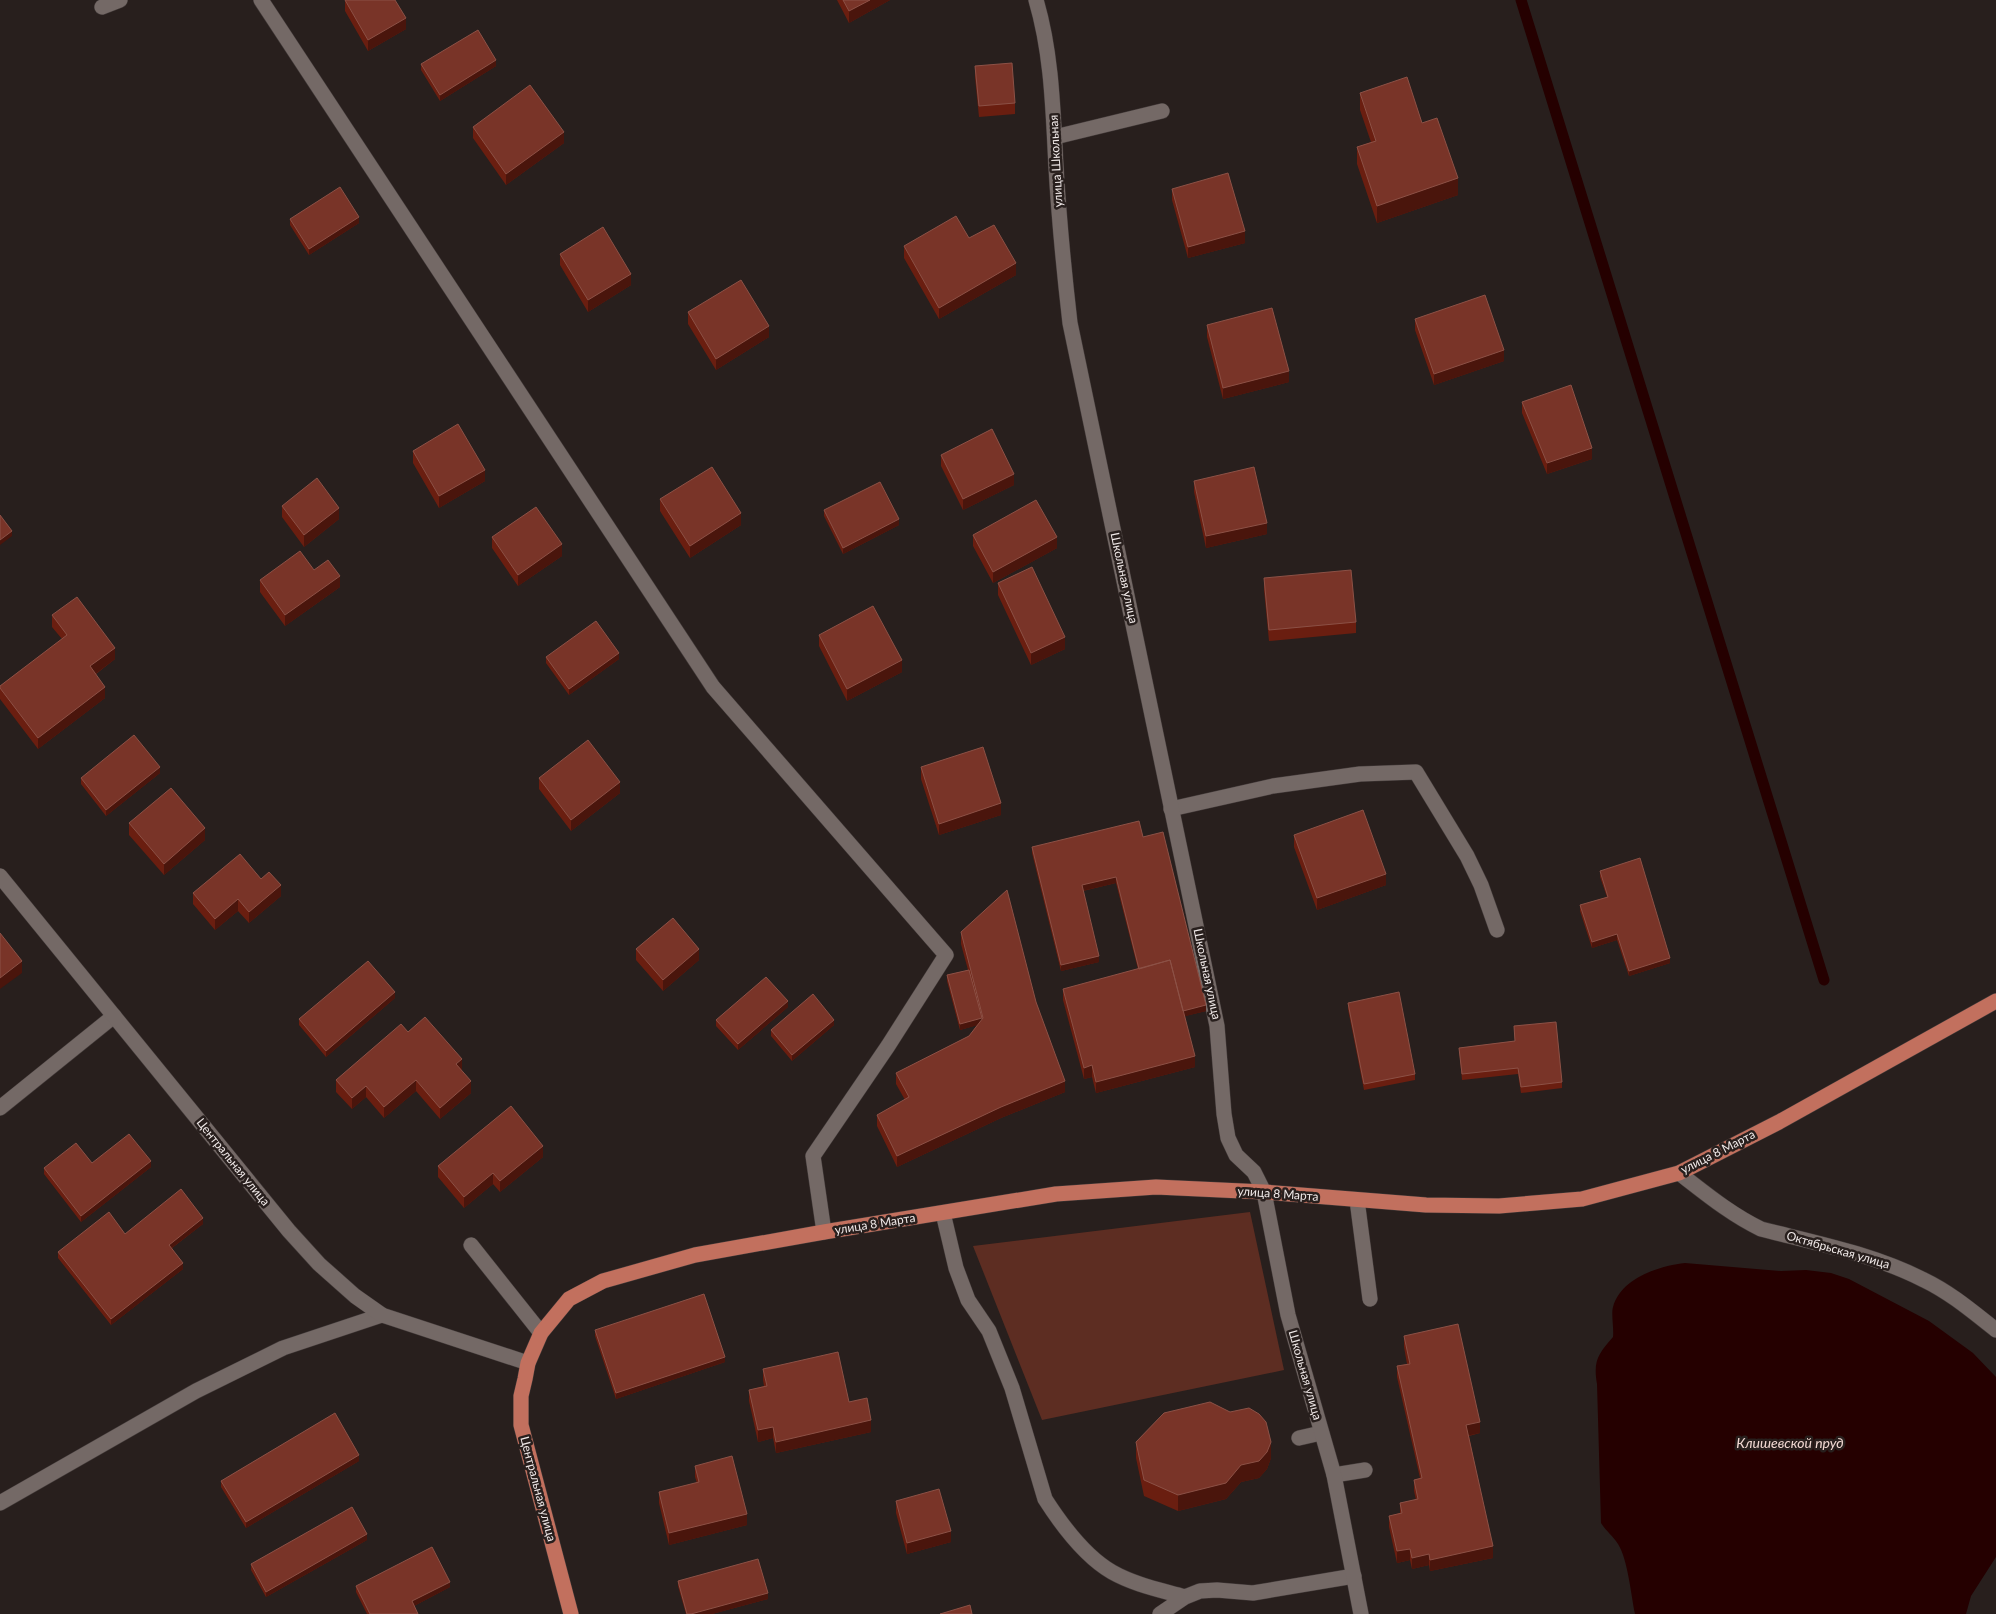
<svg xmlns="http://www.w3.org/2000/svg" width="1996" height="1614" viewBox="0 0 1996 1614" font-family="Lato,sans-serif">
<rect width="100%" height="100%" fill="#281f1d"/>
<!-- green -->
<path fill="#5d2d22" d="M 1250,1212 L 1284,1370 L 1042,1420 L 973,1246 Z"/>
<!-- water -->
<path fill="#250000" d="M 1685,1263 L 1781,1271 L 1806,1270 L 1831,1273 L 1849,1279 L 1929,1321 L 1973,1353 L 1996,1377 L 1996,1557 L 1971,1596 L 1966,1614 L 1635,1614 C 1631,1595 1628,1560 1618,1544 C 1613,1536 1606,1531 1601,1523 L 1597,1384 C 1593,1361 1598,1354 1613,1337 C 1614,1329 1611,1314 1613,1307 C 1621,1278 1659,1266 1685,1263 Z"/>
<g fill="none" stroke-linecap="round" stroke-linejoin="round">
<!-- stream -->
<path stroke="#250000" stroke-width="11" d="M 1521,0 L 1824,980"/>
<defs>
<path id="service" d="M 102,7 L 120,0
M 1055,137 L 1162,111
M 1171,809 L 1273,786 L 1360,774 L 1416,772 L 1467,856 L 1481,885 L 1497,930
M 0,1108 L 114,1016
M 1357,1200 L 1370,1299
M 943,1213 L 956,1268 L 968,1300 L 989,1331 L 1012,1388 L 1045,1499 C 1061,1524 1086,1557 1112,1572 C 1135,1585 1161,1590 1185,1597
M 471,1245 L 541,1333
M 1299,1438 L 1321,1433
M 1334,1475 L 1365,1470
M 1160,1614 L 1185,1597 L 1200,1591 L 1217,1590 L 1253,1593 L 1354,1576"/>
<path id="minor" d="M 261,0 L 713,687 L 946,955 L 888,1046 L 813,1156 L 824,1232
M 1036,0 C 1052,54 1053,111 1056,167 C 1059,219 1064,271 1070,323 L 1217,1026 L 1224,1114 L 1228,1138 L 1236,1155 L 1254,1172 L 1264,1192 L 1288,1315 L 1334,1475 L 1361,1614
M 1679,1173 C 1705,1193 1730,1214 1761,1229 C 1816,1243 1873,1254 1924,1280 C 1951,1293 1973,1312 1996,1330
M 0,1503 L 196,1391 L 283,1348 L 382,1315"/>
<path id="tertiary" d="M 0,876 L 289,1231 L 319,1264 L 355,1296 L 382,1315 L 528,1363"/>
<path id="primary" d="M 571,1614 L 521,1425 L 521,1396 L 525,1379 L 528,1363 L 541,1333 L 569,1299 L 603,1281 L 695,1255 L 824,1232 L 1056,1194 L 1156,1187 L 1264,1192 L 1426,1205 L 1499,1206 L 1582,1199 L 1679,1173 L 1779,1122 L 1996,1001"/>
</defs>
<!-- service casing -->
<use href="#service" stroke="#423a39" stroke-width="16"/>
<!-- minor casing -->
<use href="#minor" stroke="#423a39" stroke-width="16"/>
<!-- tertiary casing -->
<use href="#tertiary" stroke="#423a39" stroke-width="16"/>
<!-- primary casing -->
<use href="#primary" stroke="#423a39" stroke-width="16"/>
<!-- service -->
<use href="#service" stroke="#746966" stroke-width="15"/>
<!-- minor -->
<use href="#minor" stroke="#746966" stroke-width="15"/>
<!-- tertiary -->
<use href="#tertiary" stroke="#746966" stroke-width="15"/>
<!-- primary -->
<use href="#primary" stroke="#c2705e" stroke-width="15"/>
</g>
<!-- wall -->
<path fill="#6a1e10" d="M 345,0 L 406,29 L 368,51 L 345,11 Z
M 837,0 L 890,0 L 849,23 Z
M 421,64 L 496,66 L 440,101 L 421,70 Z
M 975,66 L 1015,103 L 1015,114 L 979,117 L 975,77 Z
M 1360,93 L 1422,123 L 1458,195 L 1377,223 L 1357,164 L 1357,147 L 1371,142 L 1360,110 Z
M 473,127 L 564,143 L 506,185 L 473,138 Z
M 1172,189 L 1245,243 L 1188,258 L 1172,200 Z
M 290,219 L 359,223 L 309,255 L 290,225 Z
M 969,238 L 1016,275 L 939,319 L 904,258 L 904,246 Z
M 560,254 L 631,285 L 588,312 L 560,265 Z
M 688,312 L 769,337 L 716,370 L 688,324 Z
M 1415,319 L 1504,361 L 1434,385 L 1415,330 Z
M 1207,325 L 1289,382 L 1223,399 L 1207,337 Z
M 1522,402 L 1592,459 L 1547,474 L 1522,413 Z
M 413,451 L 485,481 L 439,508 L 413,463 Z
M 941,455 L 1014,485 L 963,510 L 941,466 Z
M 1194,481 L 1267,534 L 1206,548 L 1194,492 Z
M 660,499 L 741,525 L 690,558 L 660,511 Z
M 282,506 L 339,519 L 304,547 L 282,517 Z
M 824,510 L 899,525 L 843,554 L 824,516 Z
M 973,535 L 1057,548 L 993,583 L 973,546 Z
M 492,537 L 562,556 L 518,586 L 492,548 Z
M 314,570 L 340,587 L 285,626 L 260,592 L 260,580 Z
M 1264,578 L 1356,622 L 1356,633 L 1269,641 L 1264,590 Z
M 998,583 L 1065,649 L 1031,665 L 998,595 Z
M 52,615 L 115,659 L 96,674 L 105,698 L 38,749 L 0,699 L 0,686 L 62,639 L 52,627 Z
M 819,635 L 902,672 L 847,701 L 819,646 Z
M 546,657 L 619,659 L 569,695 L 546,663 Z
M 921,767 L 1001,815 L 939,835 L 921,779 Z
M 160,773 L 106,816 L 81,784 L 81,778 Z
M 539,778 L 620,793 L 571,831 L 539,789 Z
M 129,823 L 205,840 L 164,875 L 129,835 Z
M 1294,835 L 1386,885 L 1317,910 L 1294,847 Z
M 1143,837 L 1206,1011 L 1185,1016 L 1195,1067 L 1096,1093 L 1092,1077 L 1084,1079 L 1063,1000 L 1063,989 L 1138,969 L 1116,883 L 1083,891 L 1099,962 L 1061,971 L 1032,853 L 1032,847 Z
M 1600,871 L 1670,963 L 1629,976 L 1617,940 L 1592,948 L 1580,911 L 1580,905 L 1607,897 L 1600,877 Z
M 261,879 L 281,896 L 249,923 L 238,911 L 215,930 L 193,904 L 193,893 Z
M 961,932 L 1036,1002 L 1065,1092 L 1001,1118 L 897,1167 L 877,1126 L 877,1115 L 905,1100 L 896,1084 L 896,1073 L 969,1036 L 977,1025 L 960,1030 L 947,981 L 947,975 L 968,970 L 961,944 Z
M 636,949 L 699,960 L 663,991 L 636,960 Z
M 395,998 L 326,1057 L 299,1025 L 299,1019 Z
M 1348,1003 L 1415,1074 L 1415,1080 L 1364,1090 L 1348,1009 Z
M 788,1007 L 738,1050 L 716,1026 L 716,1020 Z
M 834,1025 L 792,1061 L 771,1036 L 771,1030 Z
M 1514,1026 L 1562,1082 L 1562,1088 L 1521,1093 L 1518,1074 L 1462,1080 L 1459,1048 L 1515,1041 Z
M 408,1032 L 462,1070 L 461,1071 L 471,1093 L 440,1119 L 416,1091 L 384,1118 L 366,1097 L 352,1109 L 336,1092 L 336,1080 Z
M 543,1157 L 500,1192 L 493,1184 L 464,1208 L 438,1177 L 438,1166 Z
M 92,1163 L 151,1167 L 81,1222 L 44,1174 L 44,1168 Z
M 203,1224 L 172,1248 L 183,1269 L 111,1325 L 58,1258 L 58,1252 L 125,1234 Z
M 595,1330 L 725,1362 L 616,1399 L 595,1336 Z
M 1404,1336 L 1480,1433 L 1469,1436 L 1493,1558 L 1430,1571 L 1429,1565 L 1412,1569 L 1410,1560 L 1397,1563 L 1389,1527 L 1389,1516 L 1400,1513 L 1400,1503 L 1416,1500 L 1414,1491 L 1414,1480 L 1420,1478 L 1397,1377 L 1397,1366 L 1407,1364 L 1404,1347 Z
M 763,1369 L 849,1402 L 871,1432 L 776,1453 L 773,1438 L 758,1442 L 749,1401 L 749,1390 L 764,1386 L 763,1380 Z
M 1136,1442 L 1271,1458 L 1267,1469 L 1259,1478 L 1241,1482 L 1226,1499 L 1178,1511 L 1144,1496 L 1136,1458 Z
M 359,1461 L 246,1528 L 221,1487 L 221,1481 Z
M 695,1466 L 747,1525 L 669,1545 L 659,1503 L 659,1492 L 697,1483 L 695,1477 Z
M 896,1501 L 951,1542 L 907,1554 L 896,1513 Z
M 367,1540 L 266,1597 L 251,1570 L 251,1564 Z
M 678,1581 L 768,1599 L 712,1614 L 686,1614 L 678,1586 Z
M 356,1586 L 450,1587 L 414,1606 L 418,1614 L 367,1614 L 356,1592 Z"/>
<!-- shaded-wall -->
<path fill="#4a150c" d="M 870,0 L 890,0 L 849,23 L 849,11 Z
M 406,18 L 406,29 L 368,51 L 368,40 Z
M 496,60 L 496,66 L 440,101 L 440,95 Z
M 564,132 L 564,143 L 506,185 L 506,174 Z
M 1458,178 L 1458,195 L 1377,223 L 1377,206 Z
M 359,217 L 359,223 L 309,255 L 309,249 Z
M 1245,231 L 1245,243 L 1188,258 L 1188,247 Z
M 1016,263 L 1016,275 L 939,319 L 939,308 Z
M 631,274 L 631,285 L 588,312 L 588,300 Z
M 769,326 L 769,337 L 716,370 L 716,359 Z
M 1504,350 L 1504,361 L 1434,385 L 1434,374 Z
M 1289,371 L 1289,382 L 1223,399 L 1223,388 Z
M 1592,448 L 1592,459 L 1547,474 L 1547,463 Z
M 485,470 L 485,481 L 439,508 L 439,496 Z
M 1014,474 L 1014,485 L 963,510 L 963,499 Z
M 339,508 L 339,519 L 304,547 L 304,535 Z
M 741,513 L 741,525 L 690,558 L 690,546 Z
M 899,519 L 899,525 L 843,554 L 843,548 Z
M 1267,523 L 1267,534 L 1206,548 L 1206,536 Z
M 12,531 L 12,536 L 0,545 L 0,540 Z
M 1057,537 L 1057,548 L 993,583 L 993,572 Z
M 562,544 L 562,556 L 518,586 L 518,575 Z
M 340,576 L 340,587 L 285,626 L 285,615 Z
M 1065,637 L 1065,649 L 1031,665 L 1031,653 Z
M 115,648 L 115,659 L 90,678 L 90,666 Z
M 619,653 L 619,659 L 569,695 L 569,689 Z
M 902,660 L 902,672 L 847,701 L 847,689 Z
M 105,687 L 105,698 L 38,749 L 38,738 Z
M 160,767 L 160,773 L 106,816 L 106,810 Z
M 620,782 L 620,793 L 571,831 L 571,820 Z
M 1001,803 L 1001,815 L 939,835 L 939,824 Z
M 205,828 L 205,840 L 164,875 L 164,864 Z
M 1386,874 L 1386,885 L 1317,910 L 1317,898 Z
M 1116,877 L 1116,883 L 1082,891 L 1082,885 Z
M 281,885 L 281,896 L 249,923 L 249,912 Z
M 238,899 L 238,911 L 215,930 L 215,919 Z
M 1617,934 L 1617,940 L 1592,948 L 1592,942 Z
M 699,949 L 699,960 L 663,991 L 663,980 Z
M 1099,956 L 1099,962 L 1061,971 L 1061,965 Z
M 1670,958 L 1670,963 L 1629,976 L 1629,971 Z
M 22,961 L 22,973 L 0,989 L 0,978 Z
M 395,992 L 395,998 L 326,1057 L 326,1051 Z
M 788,1001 L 788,1007 L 738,1050 L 738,1044 Z
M 1206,1005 L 1206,1011 L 1182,1017 L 1182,1011 Z
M 982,1018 L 982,1024 L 960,1030 L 960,1024 Z
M 834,1020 L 834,1025 L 792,1061 L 792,1055 Z
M 1195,1056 L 1195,1067 L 1096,1093 L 1096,1082 Z
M 462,1059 L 462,1070 L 456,1076 L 456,1064 Z
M 1092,1065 L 1092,1077 L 1084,1079 L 1084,1068 Z
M 416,1080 L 416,1091 L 384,1118 L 384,1107 Z
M 471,1081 L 471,1093 L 440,1119 L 440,1108 Z
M 1065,1081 L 1065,1092 L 1001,1118 L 897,1167 L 897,1156 L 1001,1107 Z
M 366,1086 L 366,1097 L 352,1109 L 352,1098 Z
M 543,1146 L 543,1157 L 500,1192 L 500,1181 Z
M 151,1161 L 151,1167 L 81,1222 L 81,1216 Z
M 493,1173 L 493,1184 L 464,1208 L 464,1197 Z
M 203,1218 L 203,1224 L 169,1250 L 169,1245 Z
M 183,1263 L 183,1269 L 111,1325 L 111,1319 Z
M 725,1357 L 725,1362 L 616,1399 L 616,1393 Z
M 871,1420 L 871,1432 L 776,1453 L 776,1442 Z
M 1480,1422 L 1480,1433 L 1466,1436 L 1466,1425 Z
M 773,1427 L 773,1438 L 758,1442 L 758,1430 Z
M 1271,1442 L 1271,1458 L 1267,1469 L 1259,1478 L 1241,1482 L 1226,1499 L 1178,1511 L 1178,1495 L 1241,1465 Z
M 359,1455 L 359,1461 L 246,1528 L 246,1522 Z
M 747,1514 L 747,1525 L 669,1545 L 669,1533 Z
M 951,1531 L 951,1542 L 907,1554 L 907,1543 Z
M 367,1534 L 367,1540 L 266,1597 L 266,1592 Z
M 1493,1546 L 1493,1558 L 1430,1571 L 1430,1560 Z
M 1410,1549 L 1410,1560 L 1397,1563 L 1397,1551 Z
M 1429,1554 L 1429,1565 L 1412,1569 L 1412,1558 Z
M 450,1582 L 450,1587 L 412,1607 L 412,1601 Z
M 768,1593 L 768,1599 L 712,1614 L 691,1614 Z"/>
<!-- building -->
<path fill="#793428" stroke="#8c5146" d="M 345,0 L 395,0 L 406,18 L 368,40 Z
M 843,0 L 870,0 L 849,11 Z
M 478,30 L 496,60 L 440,95 L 421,64 Z
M 1012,63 L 1015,103 L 979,106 L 975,66 Z
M 1407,77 L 1422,123 L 1437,118 L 1458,178 L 1377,206 L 1357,147 L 1376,141 L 1360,93 Z
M 530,85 L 564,132 L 506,174 L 473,127 Z
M 1228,173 L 1245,231 L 1188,247 L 1172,189 Z
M 340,187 L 359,217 L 309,249 L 290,219 Z
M 956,216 L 969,238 L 994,225 L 1016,263 L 939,308 L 904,246 Z
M 603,227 L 631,274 L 588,300 L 560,254 Z
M 741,280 L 769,326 L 716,359 L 688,312 Z
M 1485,295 L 1504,350 L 1434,374 L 1415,319 Z
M 1272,308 L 1289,371 L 1223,388 L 1207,325 Z
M 1571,385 L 1592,448 L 1547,463 L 1522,402 Z
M 458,424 L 485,470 L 439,496 L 413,451 Z
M 992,429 L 1014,474 L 963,499 L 941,455 Z
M 712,467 L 741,513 L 690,546 L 660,499 Z
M 1254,467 L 1267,523 L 1206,536 L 1194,481 Z
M 317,478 L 339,508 L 304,535 L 282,506 Z
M 880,482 L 899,519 L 843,548 L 824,510 Z
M 1036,500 L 1057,537 L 993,572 L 973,535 Z
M 536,507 L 562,544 L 518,575 L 492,537 Z
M 0,515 L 12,531 L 0,540 Z
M 300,551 L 314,570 L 328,560 L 340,576 L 285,615 L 260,580 Z
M 1032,567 L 1065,637 L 1031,653 L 998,583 Z
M 1351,570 L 1356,622 L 1269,630 L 1264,578 Z
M 77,597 L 115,648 L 90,666 L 105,687 L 38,738 L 0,688 L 0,686 L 67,635 L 52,615 Z
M 873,606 L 902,660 L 847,689 L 819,635 Z
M 596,621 L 619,653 L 569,689 L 546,657 Z
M 134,735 L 160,767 L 106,810 L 81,778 Z
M 588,740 L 620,782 L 571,820 L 539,778 Z
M 983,747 L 1001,803 L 939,824 L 921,767 Z
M 171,788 L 205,828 L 164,864 L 129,823 Z
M 1363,810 L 1386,874 L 1317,898 L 1294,835 Z
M 1139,821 L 1143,837 L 1163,832 L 1206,1005 L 1183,1011 L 1170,960 L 1139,969 L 1116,877 L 1082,885 L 1099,956 L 1061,965 L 1032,847 Z
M 240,854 L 261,879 L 269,872 L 281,885 L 249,912 L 238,899 L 215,919 L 193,893 Z
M 1640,858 L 1670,958 L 1629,971 L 1617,934 L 1592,942 L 1580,905 L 1608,897 L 1600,871 Z
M 1007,890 L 1036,1002 L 1065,1081 L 1001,1107 L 897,1156 L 877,1115 L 909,1097 L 896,1073 L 969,1036 L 983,1018 L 961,932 Z
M 673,918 L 699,949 L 663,980 L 636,949 Z
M 0,933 L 22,961 L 0,978 Z
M 1170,960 L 1195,1056 L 1096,1082 L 1092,1065 L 1084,1068 L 1063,989 Z
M 368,961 L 395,992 L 326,1051 L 299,1019 Z
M 969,970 L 982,1018 L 960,1024 L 947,975 Z
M 766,977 L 788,1001 L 738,1044 L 716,1020 Z
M 1399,992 L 1415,1074 L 1364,1084 L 1348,1003 Z
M 813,994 L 834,1020 L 792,1055 L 771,1030 Z
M 425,1017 L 462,1059 L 456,1064 L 471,1081 L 440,1108 L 416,1080 L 384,1107 L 366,1086 L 352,1098 L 336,1080 L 401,1024 L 408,1032 Z
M 1556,1022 L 1562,1082 L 1521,1087 L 1518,1068 L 1462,1074 L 1459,1048 L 1515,1041 L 1514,1026 Z
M 511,1106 L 543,1146 L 500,1181 L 493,1173 L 464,1197 L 438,1166 Z
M 129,1134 L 151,1161 L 81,1216 L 44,1168 L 76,1143 L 92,1163 Z
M 181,1189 L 203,1218 L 169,1245 L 183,1263 L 111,1319 L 58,1252 L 109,1212 L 125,1234 Z
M 704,1294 L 725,1357 L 616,1393 L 595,1330 Z
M 1458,1324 L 1480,1422 L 1466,1425 L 1493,1546 L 1430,1560 L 1429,1554 L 1412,1558 L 1410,1549 L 1397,1551 L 1389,1516 L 1402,1513 L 1400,1503 L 1418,1499 L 1414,1480 L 1422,1478 L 1397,1366 L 1410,1364 L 1404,1336 Z
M 838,1352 L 849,1402 L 867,1398 L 871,1420 L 776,1442 L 773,1427 L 758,1430 L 749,1390 L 767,1386 L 763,1369 Z
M 1210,1402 L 1230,1412 L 1249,1408 L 1259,1414 L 1266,1422 L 1271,1442 L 1267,1452 L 1259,1461 L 1241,1465 L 1226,1483 L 1178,1495 L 1144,1480 L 1136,1442 L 1164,1413 Z
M 335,1413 L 359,1455 L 246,1522 L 221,1481 Z
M 732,1456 L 747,1514 L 669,1533 L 659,1492 L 699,1482 L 695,1466 Z
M 939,1489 L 951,1531 L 907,1543 L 896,1501 Z
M 352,1507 L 367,1534 L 266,1592 L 251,1564 Z
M 432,1547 L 450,1582 L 412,1601 L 418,1614 L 370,1614 L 356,1586 Z
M 758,1559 L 768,1593 L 691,1614 L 687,1614 L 678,1581 Z
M 970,1605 L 972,1614 L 940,1614 Z"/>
<g text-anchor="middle" stroke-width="5" stroke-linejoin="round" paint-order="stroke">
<!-- street labels -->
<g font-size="12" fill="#f1eae9" stroke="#281f1d">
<text transform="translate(1056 161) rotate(-93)" y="4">улица Школьная</text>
<text transform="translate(1124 578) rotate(78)" y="4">Школьная улица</text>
<text transform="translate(1207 974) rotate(78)" y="4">Школьная улица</text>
<text transform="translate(1718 1152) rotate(-27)" y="4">улица 8 Марта</text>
<text transform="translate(233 1162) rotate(51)" y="4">Центральная улица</text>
<text transform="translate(1278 1194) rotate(4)" y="4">улица 8 Марта</text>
<text transform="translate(875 1224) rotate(-9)" y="4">улица 8 Марта</text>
<text transform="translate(1838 1250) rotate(16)" y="4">Октябрьская улица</text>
<text transform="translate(1305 1375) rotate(74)" y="4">Школьная улица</text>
<text transform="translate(538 1489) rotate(75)" y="4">Центральная улица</text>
</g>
<!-- water labels -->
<g font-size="14" font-style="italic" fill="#f1d8d2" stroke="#281f1d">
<text x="1790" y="1448">Клишевской пруд</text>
</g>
</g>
</svg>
